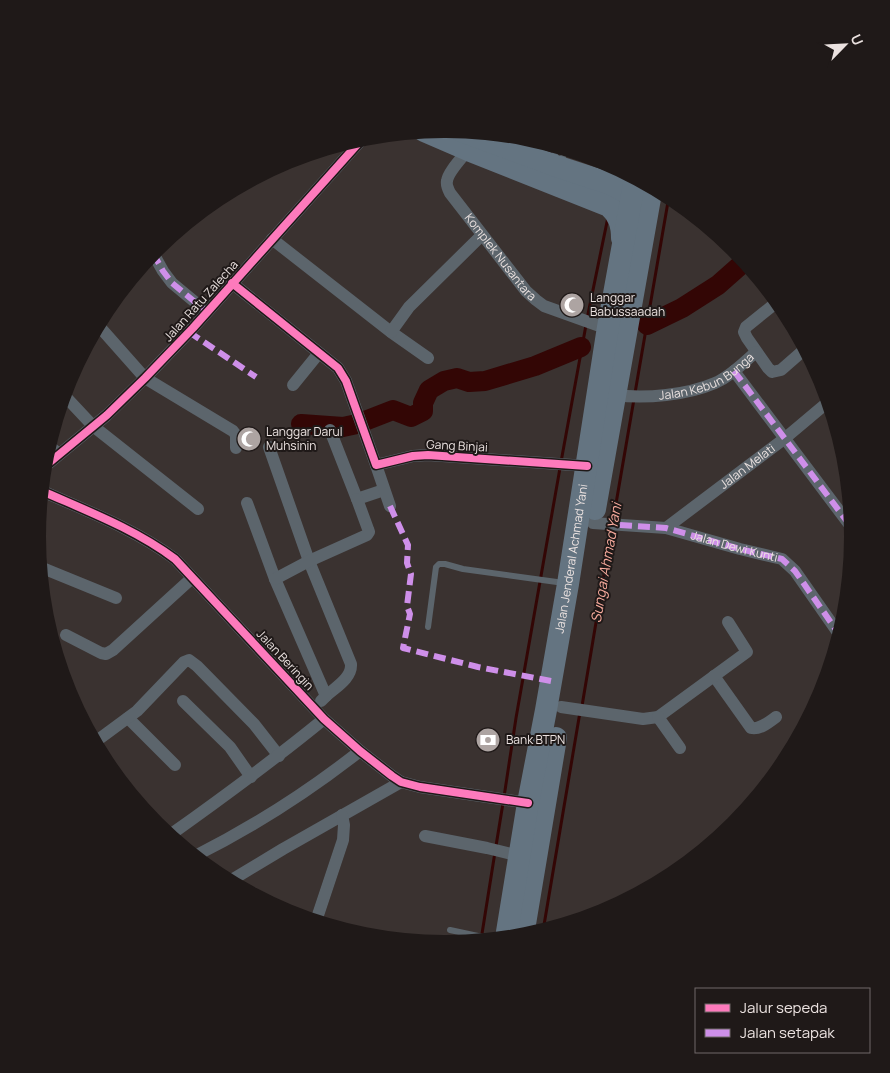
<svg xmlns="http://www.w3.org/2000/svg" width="890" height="1073" viewBox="0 0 890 1073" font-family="Manrope,sans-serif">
<rect width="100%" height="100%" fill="#3a3230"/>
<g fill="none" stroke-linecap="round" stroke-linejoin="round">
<!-- stream -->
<path stroke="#330605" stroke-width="3" d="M 612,175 L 613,167
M 587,319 L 608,217
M 635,393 L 669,196
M 561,462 L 586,325
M 613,521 L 634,399
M 582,706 L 612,527
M 504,797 L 516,718 L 560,468
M 496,846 L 503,803
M 543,931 L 580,712
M 481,940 L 495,852"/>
<!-- river -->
<path stroke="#330605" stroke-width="20" d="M 647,325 L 682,308 L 718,285 L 744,262
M 301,424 L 343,427 L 357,424 L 393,410 L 411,417 L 423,411 L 423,403 L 429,390 L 444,381 L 457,378 L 469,382 L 485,381 L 535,366 L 581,347"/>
<!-- lane -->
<path stroke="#5c656c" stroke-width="6" d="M 553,161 L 557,147
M 560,165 L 566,149
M 428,627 L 436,567 L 439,564 L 445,564 L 463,569 L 564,583
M 450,930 L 492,939"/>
<!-- street -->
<g stroke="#5c656c" stroke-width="12">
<path id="s1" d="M 468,150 C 462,158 448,172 447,181 C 446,185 448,189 450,193 L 526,291 L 536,300 L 544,306 L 597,325 L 608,327"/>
<path d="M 272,239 L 391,332 L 428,358"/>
<path d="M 153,253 L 163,271 L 172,283 L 207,312"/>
<path d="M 232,283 L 338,368 L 346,381 L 376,465 L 413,456 L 428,455 L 587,466"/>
<path d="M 777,302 L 746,327 L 744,332 L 747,338 L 768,368 L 772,372 L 781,370 L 805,349"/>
<path d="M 98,325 L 145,378 L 233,431 L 236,435 L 236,448"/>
<path d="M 391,332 L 409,307 L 482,235"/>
<path d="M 734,371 L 852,528"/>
<path d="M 293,385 L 319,353"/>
<path d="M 64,395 L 93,426 L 198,509"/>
<path id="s2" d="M 615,395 C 646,399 687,395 715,383 C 731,376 743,363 756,352"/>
<path d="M 330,430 L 357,499 L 384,490"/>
<path d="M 49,446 L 59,454"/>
<path d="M 269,447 L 309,561 L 351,664 C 352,678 336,687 326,696"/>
<path d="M 376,465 L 390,506"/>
<path d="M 44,467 L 107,415 L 145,378 L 193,328 L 363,138"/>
<path d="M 42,491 C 87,511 135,529 175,559 L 324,719 L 360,751 L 392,776 L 401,782 L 420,787 L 528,803"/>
<path d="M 247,503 L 275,579 L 326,696 L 321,701"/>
<path id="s3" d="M 593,523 L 666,528 L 740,549 L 782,559 L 795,571 L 839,634"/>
<path id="s4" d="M 666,528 L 784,439 L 828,402"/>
<path d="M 40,567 L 116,598"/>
<path d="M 275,579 L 309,561 L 367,535 L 369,532 L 368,529 L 357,499"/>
<path d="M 66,635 L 101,653 L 106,654 L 113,650 L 192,578"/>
<path d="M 714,676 L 751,728 C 760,730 769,722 776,717"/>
<path d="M 183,701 L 230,747 L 251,777"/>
<path d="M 561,707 L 643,719 L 658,717 L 747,652 L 728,622"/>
<path d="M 658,717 L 680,748"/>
<path d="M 128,718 L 175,765"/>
<path d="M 95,742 L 137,711 L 184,662 L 189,660 L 197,666 L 254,724 L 279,756"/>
<path d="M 152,819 L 165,831"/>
<path d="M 170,835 C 222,798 274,760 324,719"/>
<path d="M 425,836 L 487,848 L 520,856"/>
<path d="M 195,856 C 253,827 309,791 360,751"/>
<path d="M 230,881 L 283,849 L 401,782"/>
<path d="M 316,921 L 343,840 L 344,825 L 342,815"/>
</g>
<!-- highway -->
<g stroke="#647481" stroke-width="22">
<path d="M 424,131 L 468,150 L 609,206 C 619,215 622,225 622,238"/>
<path d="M 461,131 L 559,167 L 611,184 L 632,196 L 636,199 L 641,207"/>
<path d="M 595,509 L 652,187"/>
<path d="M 523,936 L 556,738"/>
<path id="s5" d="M 506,938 L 528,803 L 546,710 L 568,584 L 608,327 L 635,178"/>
</g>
<!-- quiet -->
<path stroke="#ce8fe9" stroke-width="6" stroke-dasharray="12 6" stroke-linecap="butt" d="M 153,253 L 163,271 L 172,283 L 207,312
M 189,332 L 256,377
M 734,371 L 852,528
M 390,506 L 408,545 L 407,563 L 411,574 L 407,606 L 410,614 L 403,648 L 478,667 L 551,681
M 620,525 L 666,528 L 740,549 L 782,559 L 795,571 L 839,634"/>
<defs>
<path id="cycleway" d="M 232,283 L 338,368 L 346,381 L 376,465 L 413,456 L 428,455 L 587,466
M 44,467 L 107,415 L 145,378 L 193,328 L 363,138
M 42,491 C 87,511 135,529 175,559 L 324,719 L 360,751 L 392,776 L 401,782 L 420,787 L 528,803"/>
</defs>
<!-- cycleway casing -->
<use href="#cycleway" stroke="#1f1918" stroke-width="11"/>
<!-- cycleway -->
<use href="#cycleway" stroke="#fd7abc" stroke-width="8"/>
</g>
<!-- icons -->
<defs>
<symbol id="mosque-disc" viewBox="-11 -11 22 22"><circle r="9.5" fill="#ada4a2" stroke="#1f1918"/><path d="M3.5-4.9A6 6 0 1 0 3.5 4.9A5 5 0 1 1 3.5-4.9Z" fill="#fff"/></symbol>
<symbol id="bank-disc" viewBox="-11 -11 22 22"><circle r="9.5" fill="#ada4a2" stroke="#1f1918"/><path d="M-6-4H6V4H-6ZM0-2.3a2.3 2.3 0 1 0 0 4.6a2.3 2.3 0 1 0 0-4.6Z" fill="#fff"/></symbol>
</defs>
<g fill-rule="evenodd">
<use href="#mosque-disc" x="558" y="291" width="28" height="28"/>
<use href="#mosque-disc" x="235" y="425" width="28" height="28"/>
<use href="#bank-disc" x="474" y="726" width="28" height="28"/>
</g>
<g text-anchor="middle" stroke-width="4" stroke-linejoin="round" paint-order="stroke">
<!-- street labels -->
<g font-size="12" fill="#ebe2e0" stroke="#1f1918">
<text dy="4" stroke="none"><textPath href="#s1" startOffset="132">Komplek Nusantara</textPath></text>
<text transform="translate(201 301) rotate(-48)" y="4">Jalan Ratu Zalecha</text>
<text dy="4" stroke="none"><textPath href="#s2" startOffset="96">Jalan Kebun Bunga</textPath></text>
<text transform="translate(457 446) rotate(3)" y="4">Gang Binjai</text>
<text dy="4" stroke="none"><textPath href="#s4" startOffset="102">Jalan Melati</textPath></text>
<text dy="4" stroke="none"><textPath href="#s3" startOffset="144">Jalan Dewi Kunti</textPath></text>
<text dy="4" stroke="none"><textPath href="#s5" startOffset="385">Jalan Jenderal Achmad Yani</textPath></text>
<text transform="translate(285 660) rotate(47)" y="4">Jalan Beringin</text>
</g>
<!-- poi labels -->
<g font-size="12" fill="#ebe2e0" stroke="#1f1918" text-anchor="start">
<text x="590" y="302">Langgar<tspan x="590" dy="14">Babussaadah</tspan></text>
<text x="266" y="436">Langgar Darul<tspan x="266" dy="14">Muhsinin</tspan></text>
<text x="506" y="744">Bank BTPN</text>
</g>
<!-- water labels -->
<g font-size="14" font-style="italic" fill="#faac9e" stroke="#1f1918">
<text transform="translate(606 563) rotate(-80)" y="5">Sungai Ahmad Yani</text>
</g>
</g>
<!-- crop -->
<path d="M0 0H890V1073H0ZM444 138H446A398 398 0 0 1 844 536V537A398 398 0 0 1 446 935H444A398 398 0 0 1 46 537V536A398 398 0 0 1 444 138Z" fill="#1f1918" fill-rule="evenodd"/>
<!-- legend -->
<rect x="695" y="988" width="175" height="65" fill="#1f1918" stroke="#716968"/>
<rect x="705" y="1004" width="25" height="8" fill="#fd7abc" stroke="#716968"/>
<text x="740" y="1013" font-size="15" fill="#ebe2e0">Jalur sepeda</text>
<rect x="705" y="1029" width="25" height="8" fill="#ce8fe9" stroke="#716968"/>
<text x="740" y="1038" font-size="15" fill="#ebe2e0">Jalan setapak</text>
<!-- north arrow -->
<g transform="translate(845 45) rotate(66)" stroke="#1f1918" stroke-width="4" paint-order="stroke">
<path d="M0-4L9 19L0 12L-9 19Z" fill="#ebe2e0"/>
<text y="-8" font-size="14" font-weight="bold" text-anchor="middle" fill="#ebe2e0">U</text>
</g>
</svg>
